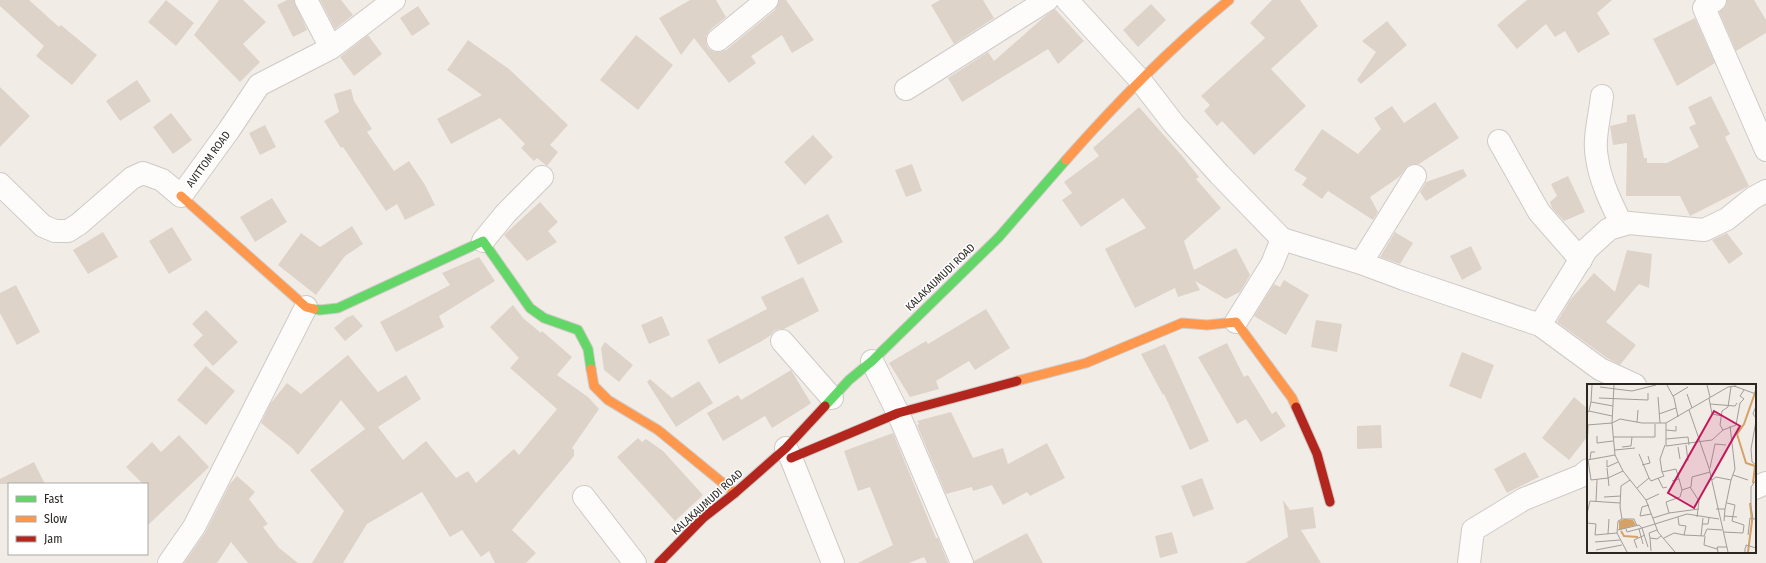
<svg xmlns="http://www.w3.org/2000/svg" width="1766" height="563" viewBox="0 0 1766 563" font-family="'Fira Sans Condensed',sans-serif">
<rect width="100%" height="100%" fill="#f2ece7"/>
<!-- building -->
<path fill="#ded3c9" d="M 0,0 L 29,0 L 59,27 L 61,25 L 97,55 L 72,85 L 36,56 L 44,46 L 0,6 Z
M 166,0 L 194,23 L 176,46 L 148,22 Z
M 219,0 L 243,0 L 266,22 L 243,44 L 260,62 L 240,82 L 194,35 Z
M 287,0 L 294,0 L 307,30 L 293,37 L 277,5 Z
M 320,0 L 341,0 L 353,15 L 335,29 Z
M 690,0 L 716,0 L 726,17 L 710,30 L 706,36 L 706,42 L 708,48 L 714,52 L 720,52 L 726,50 L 775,10 L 778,5 L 779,0 L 786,0 L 814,40 L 792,53 L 782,35 L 751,56 L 756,63 L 729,83 L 694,38 L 681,55 L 659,18 Z
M 940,0 L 983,0 L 994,18 L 954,44 L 931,5 Z
M 1272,0 L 1300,0 L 1318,26 L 1271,69 L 1306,106 L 1254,155 L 1222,121 L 1217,126 L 1204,111 L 1210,105 L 1201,96 L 1265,38 L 1250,23 Z
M 1527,0 L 1612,0 L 1597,13 L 1610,34 L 1578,53 L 1565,31 L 1555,37 L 1546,24 L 1517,49 L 1497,25 Z
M 1727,0 L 1754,0 L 1766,20 L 1766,33 L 1736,51 L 1719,12 L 1726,5 Z
M 1151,4 L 1166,20 L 1138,47 L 1123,30 Z
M 418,6 L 430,24 L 412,36 L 400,18 Z
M 1055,9 L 1084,41 L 1058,64 L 1048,49 L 962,102 L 948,78 L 988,52 L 994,61 L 1044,17 Z
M 1695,18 L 1715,63 L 1677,86 L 1653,39 Z
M 1387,21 L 1407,45 L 1361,84 L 1357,80 L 1376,52 L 1362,41 Z
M 368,35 L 382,54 L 354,76 L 340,57 Z
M 636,35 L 673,65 L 638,110 L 600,80 Z
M 468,40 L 509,69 L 568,125 L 550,145 L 558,152 L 547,166 L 537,158 L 534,161 L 521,148 L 525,144 L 500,118 L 451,144 L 437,119 L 482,95 L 447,70 Z
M 137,80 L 151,101 L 120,121 L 106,101 Z
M 0,87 L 30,116 L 0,147 Z
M 351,89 L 354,101 L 372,129 L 367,132 L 394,171 L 409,161 L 425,185 L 435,205 L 405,220 L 397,204 L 386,211 L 343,147 L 341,148 L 324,121 L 339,112 L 334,94 Z
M 1711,96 L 1730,134 L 1725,137 L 1749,186 L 1690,216 L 1680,196 L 1626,196 L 1627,143 L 1613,145 L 1610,126 L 1627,122 L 1627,115 L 1635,114 L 1644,158 L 1647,158 L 1647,163 L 1667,163 L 1699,147 L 1689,127 L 1696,124 L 1688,107 Z
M 1435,102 L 1459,138 L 1419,164 L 1409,165 L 1399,177 L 1370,197 L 1378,212 L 1373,220 L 1328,191 L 1322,199 L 1302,185 L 1307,178 L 1294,170 L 1322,129 L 1358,154 L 1381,129 L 1374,118 L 1392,106 L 1404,123 Z
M 1139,107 L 1183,157 L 1199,177 L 1196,179 L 1221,208 L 1184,241 L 1194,270 L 1236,248 L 1250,275 L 1240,292 L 1226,299 L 1195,281 L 1200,290 L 1178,297 L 1175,288 L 1135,308 L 1105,249 L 1146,228 L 1123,198 L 1081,227 L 1062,200 L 1072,193 L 1064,182 L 1099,156 L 1093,148 Z
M 171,113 L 192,140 L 173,154 L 153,127 Z
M 265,125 L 276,147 L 260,155 L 249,133 Z
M 813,135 L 833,157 L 805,185 L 784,162 Z
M 912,164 L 922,191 L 906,197 L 895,170 Z
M 1463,169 L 1467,176 L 1426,201 L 1420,192 L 1426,182 Z
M 1568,176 L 1585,212 L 1564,221 L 1552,208 L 1550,202 L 1557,196 L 1551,184 Z
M 272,198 L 287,222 L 255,242 L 240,217 Z
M 540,202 L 558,222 L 548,231 L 557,242 L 527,261 L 504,235 Z
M 828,214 L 843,242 L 798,265 L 784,237 Z
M 352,226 L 363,244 L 345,256 L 316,295 L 278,265 L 301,233 L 320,247 Z
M 172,227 L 192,260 L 169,274 L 149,241 Z
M 103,232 L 118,257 L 88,274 L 73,250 Z
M 1395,232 L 1413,243 L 1400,264 L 1380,257 Z
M 1727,233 L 1743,254 L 1729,264 L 1712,240 Z
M 1471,246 L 1482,269 L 1462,280 L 1450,256 Z
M 1627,250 L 1652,254 L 1649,288 L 1639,284 L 1606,322 L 1636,345 L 1620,365 L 1607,358 L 1557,322 L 1570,300 L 1594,273 L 1615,292 Z
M 479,257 L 495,281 L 439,316 L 444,327 L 396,352 L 380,322 L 450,285 L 442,273 Z
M 803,277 L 819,311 L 784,329 L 779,329 L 774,331 L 771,335 L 762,341 L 719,364 L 707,340 L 767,309 L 761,297 Z
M 1284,280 L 1309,295 L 1286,335 L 1254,316 L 1274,284 L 1280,287 Z
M 16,285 L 40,332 L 17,345 L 0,313 L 0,293 Z
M 513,305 L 523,318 L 541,333 L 542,331 L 572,357 L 557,375 L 588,397 L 599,409 L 572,448 L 574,450 L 574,456 L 512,530 L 536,553 L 526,563 L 495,563 L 489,551 L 481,557 L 462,530 L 450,537 L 422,492 L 367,524 L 343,563 L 312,563 L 344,511 L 310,470 L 365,429 L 341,400 L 298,455 L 292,448 L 261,423 L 270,404 L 287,383 L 301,394 L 348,355 L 378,392 L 406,375 L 421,399 L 378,427 L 403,460 L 426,441 L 456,478 L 468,471 L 476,483 L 514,449 L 519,455 L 557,409 L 510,368 L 519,358 L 490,327 Z
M 986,309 L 1010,348 L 975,370 L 969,361 L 936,381 L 939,389 L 910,397 L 889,363 L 926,341 L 928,344 Z
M 206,310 L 238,342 L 213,366 L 193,345 L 203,335 L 192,324 Z
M 353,315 L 363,326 L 345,341 L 334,328 L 346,318 Z
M 662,316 L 670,335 L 649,344 L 641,325 Z
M 1316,320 L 1342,324 L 1337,352 L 1311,347 Z
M 605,342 L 633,365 L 619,382 L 604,370 L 601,348 Z
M 1227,343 L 1244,377 L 1248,375 L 1272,414 L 1276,411 L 1286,426 L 1261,442 L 1246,419 L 1237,424 L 1198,357 Z
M 1165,344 L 1209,441 L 1190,450 L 1164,394 L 1163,395 L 1141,354 Z
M 1462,352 L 1494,365 L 1481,399 L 1449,386 Z
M 206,366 L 235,391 L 206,425 L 177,400 Z
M 791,370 L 811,403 L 807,406 L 772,428 L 765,416 L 723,441 L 707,413 L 738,395 L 741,400 Z
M 650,379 L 672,398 L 699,381 L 713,403 L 676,427 L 647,382 Z
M 1574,397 L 1588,409 L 1588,436 L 1569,460 L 1542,438 Z
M 951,412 L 973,458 L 1003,448 L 1008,464 L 1047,443 L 1065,478 L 1030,496 L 1027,492 L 1003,505 L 992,485 L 973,491 L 972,487 L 946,494 L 917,425 L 919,424 L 917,421 Z
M 1381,425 L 1382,448 L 1357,449 L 1357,426 Z
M 893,433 L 936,538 L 938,538 L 948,563 L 927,563 L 924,557 L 909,563 L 858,563 L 893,545 L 870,487 L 858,491 L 844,451 Z
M 179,435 L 209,467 L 147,526 L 147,484 L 143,484 L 126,467 L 152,442 L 161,452 Z
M 638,438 L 642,442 L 646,439 L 663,451 L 703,495 L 675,521 L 617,457 Z
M 1525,452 L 1539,477 L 1507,493 L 1494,469 Z
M 34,462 L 45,484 L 0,484 L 0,479 Z
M 237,476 L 255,492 L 249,499 L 268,524 L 263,527 L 279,548 L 298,563 L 248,563 L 231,542 L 217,563 L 184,563 L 205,533 L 230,484 Z
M 1202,478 L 1214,509 L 1193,517 L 1181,486 Z
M 1283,500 L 1290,510 L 1313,507 L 1316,528 L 1301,530 L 1321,563 L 1245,563 L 1288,537 Z
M 1172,532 L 1178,553 L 1160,558 L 1155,536 Z
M 1027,533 L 1043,563 L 974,563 L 974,561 Z"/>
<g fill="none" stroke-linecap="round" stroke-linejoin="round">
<defs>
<path id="street" d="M 1067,0 L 1140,80 L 1174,124 L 1219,174 L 1282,239 L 1361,263 L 1404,279 L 1540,325
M 1715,0 L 1704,8 L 1766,150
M 718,40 L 767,0
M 331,48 L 394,0
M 906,89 L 1047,0
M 1602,96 C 1600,116 1593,139 1597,158 C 1600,181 1612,205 1622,225
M 1499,141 L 1539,212 L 1581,260
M 0,184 L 43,226 L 55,231 L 68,231 L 79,224 L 132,178 L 143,173 L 162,180 L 181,196 L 229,130 L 259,85 L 331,48 L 306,0
M 483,241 L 506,213 L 542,177
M 1361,263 L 1415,176
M 1236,322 L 1272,264 L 1282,239
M 782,341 L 832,398
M 872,361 L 898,413 L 962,563
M 1635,385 L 1600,369 L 1540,325 L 1587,249 L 1609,229 L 1629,223 L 1704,230 L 1727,219 L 1753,198 L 1766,191
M 786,448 L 791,458 L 833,563
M 1755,488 L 1766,483
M 584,497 L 635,563
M 169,563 L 194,527 L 306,307
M 1469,563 L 1473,530 L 1524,499 L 1581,476 L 1588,470"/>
<path id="fast" d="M 314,309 L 320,310 L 338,308 L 483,241 L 530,308 L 544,318 L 578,330 L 588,349 L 591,369
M 825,406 L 849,380 L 872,361 L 999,237 L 1066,160"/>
<path id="slow" d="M 1066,160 C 1117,102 1170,48 1229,0
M 181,196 L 306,307 L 314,309
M 591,369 L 594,386 L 608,400 L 658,430 L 735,493
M 1017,381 L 1086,363 L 1182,323 L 1207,325 L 1236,322 L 1292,398 L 1296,407"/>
<path id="jam" d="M 1296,407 L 1317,454 L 1330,502
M 791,458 L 898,413 L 1017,381
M 659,563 L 703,518 L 735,493 L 786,448 L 825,406"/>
</defs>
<!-- street casing -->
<use href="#street" stroke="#cecac6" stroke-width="24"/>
<!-- fast casing -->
<use href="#fast" stroke="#cecac6" stroke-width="11"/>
<!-- slow casing -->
<use href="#slow" stroke="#cecac6" stroke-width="11"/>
<!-- jam casing -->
<use href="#jam" stroke="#cecac6" stroke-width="11"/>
<!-- street -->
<use href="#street" stroke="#fdfcfb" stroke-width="22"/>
<!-- fast -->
<use href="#fast" stroke="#63d668" stroke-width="9"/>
<!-- slow -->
<use href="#slow" stroke="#ff974d" stroke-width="9"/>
<!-- jam -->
<use href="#jam" stroke="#b3261e" stroke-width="9"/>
</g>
<g text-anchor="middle" stroke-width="3" stroke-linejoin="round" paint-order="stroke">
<!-- street labels -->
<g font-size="11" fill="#2a2723" stroke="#fff">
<text transform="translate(208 159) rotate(-54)" y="4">AVITTOM ROAD</text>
<text transform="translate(940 277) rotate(-44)" y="4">KALAKAUMUDI ROAD</text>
<text transform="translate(707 502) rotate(-42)" y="4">KALAKAUMUDI ROAD</text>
</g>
</g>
<!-- overview -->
<g transform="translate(1587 384)">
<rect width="169" height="169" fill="#f2ece7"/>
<path d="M 38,135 L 46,136 L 49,141 L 32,146 L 32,137 Z" fill="#d4a266"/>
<path fill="none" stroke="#d4a266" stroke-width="2" d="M 166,99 L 168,82 L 159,79 L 150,50 L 157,40 L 169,6M 34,147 L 37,152 L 51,153M 161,168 L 165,137 L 163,119"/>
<path fill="none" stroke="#a29d99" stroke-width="1" d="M 27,1 L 25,39 L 28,71 L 36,87 L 59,116 L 71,148 L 88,168M 80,1 L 87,14 L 91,33M 120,1 L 123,13M 147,2 L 169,10M 13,3 L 45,7 L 69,1M 144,3 L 141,23 L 135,27 L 133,41 L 136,46 L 149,41 L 153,19 L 157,15 L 153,12 L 157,6M 100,10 L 105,24M 86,12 L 101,3M 71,13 L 73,39M 12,14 L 61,16 L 61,9M 122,14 L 125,30 L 135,32M 4,18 L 5,1M 123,20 L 148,22 L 150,19M 169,22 L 166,30 L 169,34M 102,26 L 122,84 L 141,168M 2,27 L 4,18 L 26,22M 0,29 L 2,27 L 25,32M 72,30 L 89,24M 169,37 L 164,65 L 165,78 L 169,81M 50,38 L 51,26M 25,39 L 33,35 L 55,39 L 79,39 L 141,3 L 149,2M 79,39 L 79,62 L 125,56 L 136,46M 0,41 L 25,39M 79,46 L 89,47 L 89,42M 10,52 L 10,59 L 26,57M 26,53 L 68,53 L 68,40M 79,55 L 101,53 L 102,61M 99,61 L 101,77M 35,63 L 44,62 L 45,53M 91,63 L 93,75M 0,65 L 1,41M 28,66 L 48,64M 0,76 L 28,71M 1,76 L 4,96 L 21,94 L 36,87M 3,76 L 4,68 L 8,68M 20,76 L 20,83 L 31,78M 55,81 L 63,79 L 61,72M 20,84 L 22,102M 123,84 L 128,60 L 139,61M 169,86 L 169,96 L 164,103 L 164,122 L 166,135 L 169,135M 75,88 L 73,75 L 78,61M 146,91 L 161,96M 62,94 L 64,97 L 77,92 L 75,88 L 89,85 L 92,95M 71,94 L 76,104 L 80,103M 125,96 L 129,93 L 144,96 L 148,85 L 143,42M 103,103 L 112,117 L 110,133M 50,104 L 62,94 L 52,70M 95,106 L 104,103 L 105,93 L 123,88M 17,113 L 34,112M 59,116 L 72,110M 9,118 L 10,96M 62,121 L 55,123 L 53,132 L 64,130M 129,125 L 138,125 L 144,96M 82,129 L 112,125M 0,130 L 3,117 L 33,119M 138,132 L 150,133M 66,134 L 82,129 L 79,118 L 93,113 L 95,106 L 92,95 L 85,97M 35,135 L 47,135 L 50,142M 137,137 L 138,125M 0,139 L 9,140 L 8,151 L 30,149M 115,140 L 121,140 L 122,134M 39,145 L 40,148 L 55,144 L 61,163M 52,145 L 56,160M 31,146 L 52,141 L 55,144 L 100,130 L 132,135M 136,148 L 156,149 L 157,141 L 145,137 L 148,121 L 140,119M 21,150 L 22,135M 97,151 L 117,152 L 120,145 L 135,146M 161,151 L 163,134 L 166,135M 114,152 L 116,134M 118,152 L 117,161 L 130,165M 63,154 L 62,149 L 70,146M 77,154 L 87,149 L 97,151 L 99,142 L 92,141 L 91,133M 8,158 L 33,156M 50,164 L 47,156 L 58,151M 9,166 L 35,161M 64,167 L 63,154 L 70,155 L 74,152M 40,168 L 30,149 L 31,137 L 35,135 L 33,123 L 34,102 L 43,96M 131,168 L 130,163 L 140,163M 158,168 L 158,164 L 159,163 L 159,161 L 169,164"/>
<path fill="#c2185b" fill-opacity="0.15" stroke="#c2185b" stroke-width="2" d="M 127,27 L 153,42 L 107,124 L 81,109 Z"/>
<rect width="169" height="169" fill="none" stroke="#2a2723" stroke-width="2"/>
</g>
<!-- legend -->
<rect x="8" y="483" width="140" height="72" fill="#ffffff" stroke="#aaa9a7"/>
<rect x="16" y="496" width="20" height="6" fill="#63d668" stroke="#aaa9a7"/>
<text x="44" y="503" font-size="12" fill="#2a2723">Fast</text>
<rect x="16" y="516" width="20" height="6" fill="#ff974d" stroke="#aaa9a7"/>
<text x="44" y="523" font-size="12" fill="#2a2723">Slow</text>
<rect x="16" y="536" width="20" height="6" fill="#b3261e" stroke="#aaa9a7"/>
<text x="44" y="543" font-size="12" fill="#2a2723">Jam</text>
</svg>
